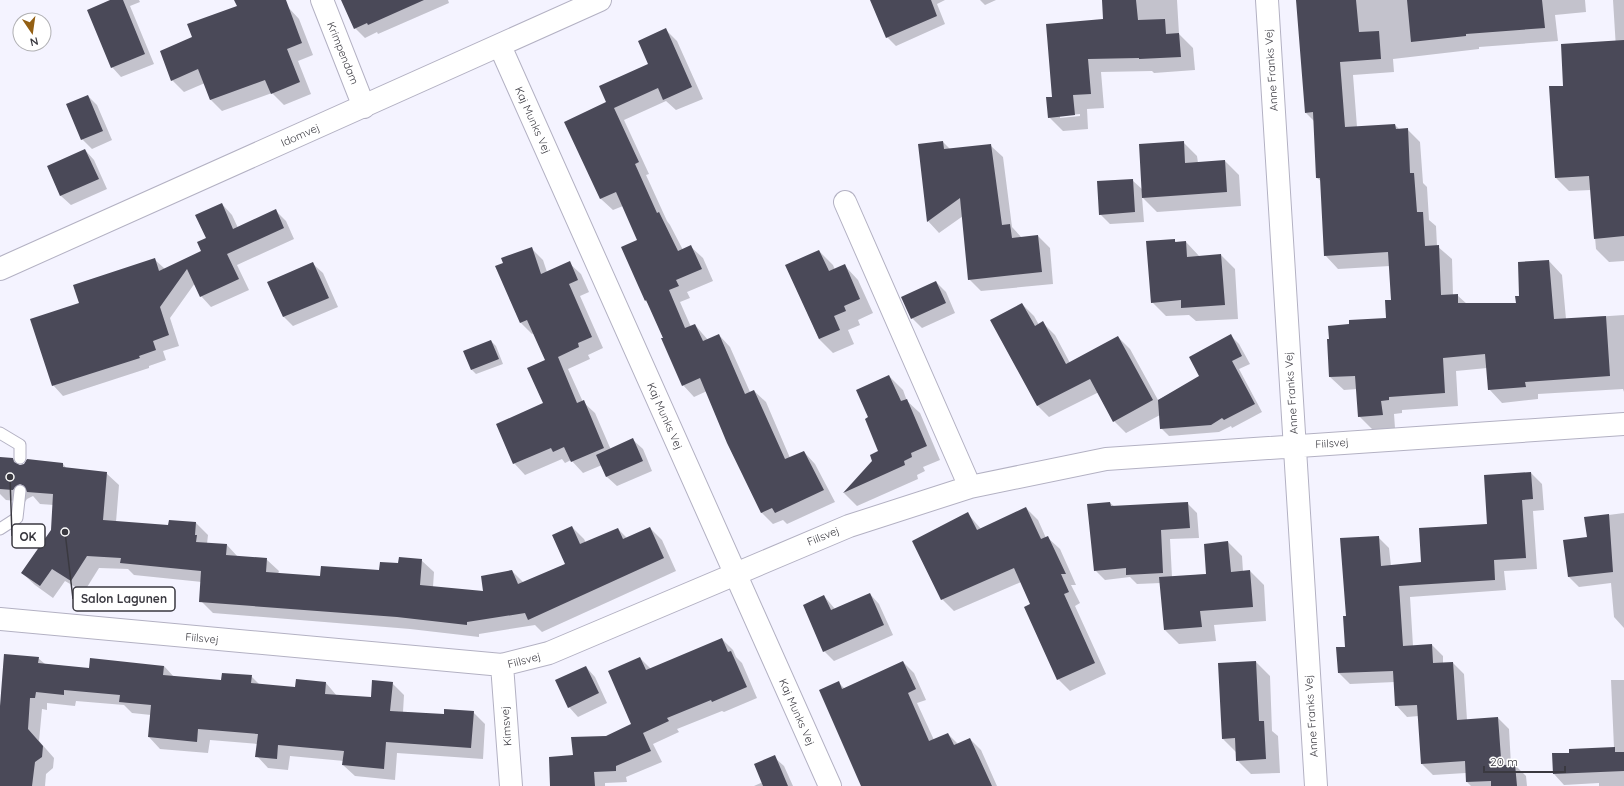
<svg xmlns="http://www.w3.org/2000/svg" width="1624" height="786" viewBox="0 0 1624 786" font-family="Quicksand,sans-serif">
<rect width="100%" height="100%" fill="#f4f3ff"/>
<!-- shadow -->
<path fill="#0003" fill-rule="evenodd" d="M 112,0 L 139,0 L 140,2 L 130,6 L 154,64 L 121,77 L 112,67 Z
M 343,0 L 448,0 L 449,3 L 378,34 L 377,32 L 365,38 L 355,28 Z
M 871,0 L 945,0 L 937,4 L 945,24 L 896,46 L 887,37 Z
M 980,0 L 996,0 L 985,5 Z
M 1103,0 L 1177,0 L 1179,34 L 1193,48 L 1195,70 L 1154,73 L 1152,71 L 1101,72 L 1104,108 L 1087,109 L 1088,129 L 1063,131 L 1049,117 L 1054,98 L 1104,20 ZM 1080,114 L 1080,116 L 1060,118 L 1060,116 Z
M 1297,0 L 1585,0 L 1586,12 L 1555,15 L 1558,41 L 1479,47 L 1479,49 L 1393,59 L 1394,72 L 1353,75 L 1357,127 L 1395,125 L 1400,130 L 1407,129 L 1420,142 L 1423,183 L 1427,187 L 1429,220 L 1436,226 L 1437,246 L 1452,259 L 1453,295 L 1457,295 L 1467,304 L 1517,304 L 1520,297 L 1549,261 L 1562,275 L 1566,319 L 1624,315 L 1624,392 L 1623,389 L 1538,394 L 1538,399 L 1502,403 L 1489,389 L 1487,368 L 1456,371 L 1458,406 L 1402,410 L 1402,413 L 1394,414 L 1395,428 L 1373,430 L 1359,416 L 1357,389 L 1344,390 L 1330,377 L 1328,340 L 1350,325 L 1387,318 L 1392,301 L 1390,266 L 1338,269 L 1325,255 L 1321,181 L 1317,178 L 1314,121 L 1306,113 Z
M 1613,0 L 1624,0 L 1624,261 L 1609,262 L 1596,249 L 1591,190 L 1569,191 L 1556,178 L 1618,81 Z
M 288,7 L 299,19 L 313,55 L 298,61 L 311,94 L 284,105 L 272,93 L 222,111 L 210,99 L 205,83 L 184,92 L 172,80 Z
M 665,29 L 677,41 L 703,99 L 676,110 L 666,101 L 624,120 L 649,174 L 646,175 L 667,221 L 670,225 L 683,250 L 691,247 L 703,258 L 713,281 L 687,292 L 690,298 L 680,302 L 691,327 L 695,325 L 708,340 L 719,335 L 730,347 L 750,392 L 754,391 L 766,402 L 790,458 L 804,452 L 815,464 L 835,502 L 787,524 L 783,520 L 773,524 L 762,513 L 728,443 L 707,391 L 694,397 L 683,385 L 649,304 L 645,300 L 638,241 L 623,206 L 613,210 L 601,199 L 566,122 L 608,103 L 649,64 Z
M 88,96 L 97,105 L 112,140 L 92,149 L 82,139 Z
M 943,142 L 951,150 L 991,146 L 1003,157 L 1012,227 L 1022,238 L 1038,236 L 1050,248 L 1053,284 L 981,291 L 969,279 L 963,216 L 939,233 L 928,221 Z
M 1183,142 L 1197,156 L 1198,163 L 1225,161 L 1239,175 L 1241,206 L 1157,212 L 1142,197 L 1144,222 L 1110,224 L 1100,214 L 1132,180 L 1143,190 Z
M 85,150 L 94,160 L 107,189 L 71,205 L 61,196 L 48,167 Z
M 222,204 L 232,215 L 238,228 L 276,211 L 286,221 L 294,239 L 237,265 L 249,290 L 211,307 L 201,296 L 195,283 L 170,318 L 179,346 L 163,351 L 166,360 L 149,366 L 149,368 L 63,396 L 53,385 L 80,304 L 154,259 L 165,269 L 202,252 Z
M 1174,240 L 1177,243 L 1186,242 L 1200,257 L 1221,255 L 1235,269 L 1238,319 L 1196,321 L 1189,315 L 1166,316 L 1152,302 Z
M 531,248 L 543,260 L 547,272 L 569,263 L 581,274 L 589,292 L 580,296 L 603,348 L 588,355 L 590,359 L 568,369 L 583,402 L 595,413 L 611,450 L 633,440 L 643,449 L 652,471 L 617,486 L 607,477 L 602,465 L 583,473 L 571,460 L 565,463 L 562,459 L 525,475 L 514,463 L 544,404 L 546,361 L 534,333 L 532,334 L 521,323 Z
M 819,251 L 833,265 L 835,270 L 845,266 L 858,280 L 873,313 L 858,320 L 860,325 L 848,330 L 854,344 L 833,353 L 819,339 L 787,265 Z
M 313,264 L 323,273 L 338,307 L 293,326 L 284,317 L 269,283 Z
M 936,282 L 946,292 L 955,313 L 922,328 L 912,318 Z
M 1022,304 L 1034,316 L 1039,325 L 1043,323 L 1055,335 L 1070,363 L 1118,337 L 1130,349 L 1158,400 L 1201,377 L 1231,336 L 1239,344 L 1250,364 L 1239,369 L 1262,412 L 1232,428 L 1231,426 L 1219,432 L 1169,436 L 1161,428 L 1160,415 L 1126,433 L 1114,421 L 1099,392 L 1049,417 L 1037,405 Z
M 491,341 L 496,346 L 503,364 L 476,374 L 472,370 Z
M 889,376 L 903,390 L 907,401 L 920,413 L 940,460 L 923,467 L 925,471 L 917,475 L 918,479 L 857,506 L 844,493 L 874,461 L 880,451 L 869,418 Z
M 0,458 L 13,459 L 20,466 L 63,464 L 67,469 L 106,473 L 119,485 L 116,522 L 169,526 L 170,521 L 196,523 L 208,535 L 207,544 L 227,545 L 238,557 L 266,559 L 279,571 L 278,574 L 321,577 L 380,571 L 399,564 L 421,560 L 434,572 L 433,587 L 484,592 L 512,571 L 524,583 L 566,564 L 572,527 L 584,539 L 586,543 L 618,529 L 627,538 L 650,528 L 662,540 L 676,571 L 542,632 L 535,625 L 479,634 L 479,637 L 410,629 L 213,613 L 201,601 L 202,582 L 134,575 L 128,569 L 99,568 L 84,592 L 65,581 L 53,598 L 35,585 L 22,573 L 52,530 L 54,505 L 40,504 L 33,496 L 27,499 L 25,502 L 6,500 L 0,494 Z
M 1531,473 L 1542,484 L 1544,510 L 1533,511 L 1537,569 L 1504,571 L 1506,590 L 1410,597 L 1413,646 L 1432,645 L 1443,656 L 1443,663 L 1453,663 L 1464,674 L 1467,720 L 1498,718 L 1509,729 L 1511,765 L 1515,765 L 1526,776 L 1527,786 L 1471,786 L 1467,782 L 1466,773 L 1433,775 L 1422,764 L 1419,716 L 1407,717 L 1396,705 L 1395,682 L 1350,684 L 1339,673 L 1337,648 L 1346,648 L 1347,617 L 1378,537 L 1389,548 L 1391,566 L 1423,563 L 1488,525 Z
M 1110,503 L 1115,507 L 1187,503 L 1197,513 L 1199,538 L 1170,539 L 1172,577 L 1207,574 L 1228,542 L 1242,556 L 1243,572 L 1250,571 L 1264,585 L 1266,621 L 1214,625 L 1216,641 L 1179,644 L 1165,630 L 1161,583 L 1137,584 L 1130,577 L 1105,580 L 1095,570 Z
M 1026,508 L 1038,520 L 1046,538 L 1048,538 L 1060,549 L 1076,585 L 1071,585 L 1080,603 L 1075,606 L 1106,674 L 1070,691 L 1058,679 L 1031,605 L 1021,582 L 954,611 L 942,599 L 968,514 L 981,529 Z
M 1624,513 L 1624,628 L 1614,617 L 1611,583 L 1579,587 L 1568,576 L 1588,538 L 1585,518 Z
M 870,594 L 879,604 L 893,635 L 834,661 L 824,651 L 824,596 L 835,609 Z
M 722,639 L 733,650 L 736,657 L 742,663 L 757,698 L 724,712 L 722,711 L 677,729 L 679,732 L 653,744 L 662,762 L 626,777 L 627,782 L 605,783 L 605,786 L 551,786 L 574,756 L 606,737 L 632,725 L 640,658 L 651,669 Z
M 38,658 L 45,664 L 90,669 L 164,666 L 174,677 L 222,681 L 251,676 L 260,685 L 296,688 L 326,683 L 337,696 L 372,698 L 392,683 L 404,695 L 403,712 L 445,715 L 473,712 L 485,724 L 483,759 L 397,753 L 395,780 L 355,776 L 343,765 L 344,761 L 290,756 L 288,770 L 268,768 L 257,756 L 258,744 L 210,740 L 208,753 L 160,749 L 149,737 L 151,715 L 132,713 L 124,705 L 76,701 L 75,706 L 47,703 L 47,710 L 42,709 L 39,741 L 54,758 L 53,768 L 46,774 L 45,786 L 0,786 L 0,718 Z
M 903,662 L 914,673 L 926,700 L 917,703 L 934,740 L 948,734 L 958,744 L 970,739 L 981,750 L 997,786 L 863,786 L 838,682 L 845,689 Z
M 1256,662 L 1270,676 L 1272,731 L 1278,736 L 1280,773 L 1251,774 L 1237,760 L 1237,753 L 1223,739 Z
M 586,667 L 595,677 L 607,703 L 578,717 L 569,707 Z
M 1611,680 L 1624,680 L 1624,786 L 1599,786 L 1599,783 L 1564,785 L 1554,774 L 1570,754 L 1614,748 Z
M 774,757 L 784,766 L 793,786 L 754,786 L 763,782 Z"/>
<!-- building -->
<path fill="#4a4958" d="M 110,0 L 123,0 L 145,54 L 111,68 L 87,10 Z
M 234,0 L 286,0 L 302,43 L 287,49 L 300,82 L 271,94 L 265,80 L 210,100 L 198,69 L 171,81 L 160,51 L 192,37 L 187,24 L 237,6 Z
M 341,0 L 424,0 L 368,25 L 367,23 L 354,29 Z
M 870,0 L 931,0 L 937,16 L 886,38 Z
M 1102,0 L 1136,0 L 1138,20 L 1165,19 L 1166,34 L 1179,33 L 1181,57 L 1139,59 L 1139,58 L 1088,59 L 1091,94 L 1073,95 L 1075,115 L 1048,118 L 1046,97 L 1052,97 L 1046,24 L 1103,19 Z
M 1296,0 L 1356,0 L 1359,32 L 1379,31 L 1381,59 L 1340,62 L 1345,127 L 1395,124 L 1396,129 L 1408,128 L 1410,173 L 1414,173 L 1417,212 L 1423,212 L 1425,246 L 1439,245 L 1441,295 L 1458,294 L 1458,303 L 1516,303 L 1515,296 L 1519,296 L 1518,262 L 1549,260 L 1554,319 L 1606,316 L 1610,376 L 1525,382 L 1526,387 L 1488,390 L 1485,354 L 1443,358 L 1445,393 L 1389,397 L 1389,400 L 1381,401 L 1383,415 L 1358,417 L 1355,376 L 1329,377 L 1327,339 L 1329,339 L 1328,326 L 1349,324 L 1349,320 L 1386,318 L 1385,300 L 1391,300 L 1388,252 L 1324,256 L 1320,178 L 1316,178 L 1313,112 L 1305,113 Z
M 1407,0 L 1542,0 L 1545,28 L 1466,34 L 1466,36 L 1411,42 Z
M 666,28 L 692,87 L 663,100 L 658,88 L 614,108 L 639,162 L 635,164 L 657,213 L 659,212 L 678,251 L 691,245 L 702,269 L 676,280 L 679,286 L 669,290 L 685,328 L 695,324 L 703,341 L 719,334 L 745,394 L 754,390 L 785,459 L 804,451 L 824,490 L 775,513 L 772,508 L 761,513 L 727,443 L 700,378 L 682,386 L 661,338 L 663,338 L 646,300 L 645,301 L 621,247 L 637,240 L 616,192 L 600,199 L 564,122 L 606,102 L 599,86 L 648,64 L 638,41 Z
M 1624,40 L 1624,236 L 1594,239 L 1589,176 L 1555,178 L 1549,86 L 1563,86 L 1561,44 Z
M 88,95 L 103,131 L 81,140 L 66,104 Z
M 943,141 L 944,149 L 991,144 L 1002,225 L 1010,224 L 1012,238 L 1038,235 L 1042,272 L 968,280 L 960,198 L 927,222 L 918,144 Z
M 1184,141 L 1185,163 L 1225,160 L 1227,192 L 1142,198 L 1139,144 Z
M 85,149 L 99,179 L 60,196 L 47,166 Z
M 1133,179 L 1135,212 L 1099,215 L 1097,181 Z
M 222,203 L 233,229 L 276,209 L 284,228 L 227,254 L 239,279 L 200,297 L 187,269 L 160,307 L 169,335 L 153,341 L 156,350 L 139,356 L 140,358 L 52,386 L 30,319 L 79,303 L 73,285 L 155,258 L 159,271 L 201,251 L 197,242 L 206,238 L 195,215 Z
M 1175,239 L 1175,242 L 1186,241 L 1187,257 L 1221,254 L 1225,305 L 1181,308 L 1181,300 L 1151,303 L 1146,241 Z
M 532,247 L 541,274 L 570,261 L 578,280 L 569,284 L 592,337 L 578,343 L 579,347 L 558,357 L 577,403 L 584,400 L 604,448 L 571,462 L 564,447 L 553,452 L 551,448 L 513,464 L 496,424 L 543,403 L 527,368 L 545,360 L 527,320 L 520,323 L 495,266 L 503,263 L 501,258 Z
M 819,250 L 829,271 L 845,264 L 860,299 L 844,306 L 846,311 L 834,316 L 840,330 L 819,339 L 785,265 Z
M 313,262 L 329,298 L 283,317 L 267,282 Z
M 936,281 L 946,303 L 911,319 L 901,297 Z
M 1022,303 L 1035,326 L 1043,321 L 1066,364 L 1118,336 L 1153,400 L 1113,422 L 1090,379 L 1037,406 L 990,320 Z
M 1231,334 L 1242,356 L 1232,361 L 1255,404 L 1224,420 L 1222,418 L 1211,425 L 1160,429 L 1158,400 L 1199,376 L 1189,357 Z
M 491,340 L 499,359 L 471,370 L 463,351 Z
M 889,375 L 901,401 L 907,399 L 927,446 L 911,453 L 912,457 L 904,461 L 905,465 L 843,493 L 872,461 L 870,455 L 878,451 L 865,419 L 868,417 L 856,390 Z
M 633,438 L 643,461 L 606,477 L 596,455 Z
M 0,457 L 13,458 L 14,462 L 20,465 L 24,464 L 27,459 L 63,463 L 63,467 L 107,472 L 103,520 L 168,525 L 169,520 L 196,522 L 195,535 L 197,535 L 196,542 L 227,544 L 226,555 L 267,558 L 266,572 L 320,576 L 321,566 L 379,570 L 380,562 L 398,563 L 399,557 L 422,559 L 420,585 L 483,591 L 481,576 L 512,570 L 518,584 L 565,564 L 552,535 L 572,526 L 580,544 L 618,528 L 623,539 L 650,527 L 664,558 L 528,620 L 525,613 L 467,622 L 467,625 L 397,617 L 199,602 L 201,571 L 120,563 L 121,558 L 87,556 L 71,581 L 52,569 L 40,586 L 21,573 L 51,530 L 53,494 L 27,492 L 24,486 L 20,484 L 15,487 L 13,490 L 0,489 Z
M 1531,472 L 1533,499 L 1522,500 L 1526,558 L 1494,560 L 1495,580 L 1399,586 L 1403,646 L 1432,644 L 1433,663 L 1453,662 L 1457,720 L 1498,717 L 1501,758 L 1503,758 L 1504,765 L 1515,764 L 1517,786 L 1491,786 L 1491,781 L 1466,782 L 1465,761 L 1421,764 L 1417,705 L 1395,706 L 1393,671 L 1338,673 L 1336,647 L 1345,647 L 1343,616 L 1346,616 L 1340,538 L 1379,536 L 1381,566 L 1421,562 L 1419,528 L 1487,524 L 1484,475 Z
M 1110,502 L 1111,506 L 1188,502 L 1190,528 L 1161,530 L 1163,573 L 1126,575 L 1126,568 L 1094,571 L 1087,504 Z
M 1026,507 L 1041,539 L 1048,536 L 1066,574 L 1061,574 L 1069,592 L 1064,594 L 1095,663 L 1057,680 L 1024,607 L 1030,604 L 1014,568 L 941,600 L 912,541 L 968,512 L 977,530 Z
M 1609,514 L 1613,572 L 1568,577 L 1563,540 L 1587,537 L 1584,517 Z
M 1228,541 L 1231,572 L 1250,570 L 1253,607 L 1200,611 L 1202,627 L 1164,630 L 1159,577 L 1206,574 L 1204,544 Z
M 870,593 L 884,625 L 823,652 L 803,605 L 824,595 L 831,610 Z
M 722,638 L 728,652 L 731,651 L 747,687 L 712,702 L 711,700 L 667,718 L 669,721 L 643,733 L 651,751 L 616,766 L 616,771 L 594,772 L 595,786 L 550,786 L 549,757 L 573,755 L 571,737 L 606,736 L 631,724 L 608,671 L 640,657 L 646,670 Z
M 4,654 L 39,657 L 38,663 L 89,668 L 90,658 L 164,666 L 163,675 L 221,680 L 222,673 L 252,675 L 251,683 L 295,687 L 296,679 L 326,682 L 325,694 L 371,697 L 372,680 L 393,682 L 390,711 L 444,714 L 444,709 L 474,711 L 471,748 L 386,742 L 384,769 L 342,765 L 344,751 L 278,745 L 277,759 L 255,757 L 258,734 L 198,729 L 197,742 L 148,737 L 151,705 L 119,702 L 120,695 L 64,690 L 64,695 L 36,692 L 35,698 L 30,698 L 28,729 L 43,746 L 42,757 L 35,762 L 32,786 L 0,786 L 0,706 Z
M 903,661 L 916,689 L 908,693 L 929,741 L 948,733 L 954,745 L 970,738 L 992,786 L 861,786 L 819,690 L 839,681 L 842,689 Z
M 1256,661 L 1259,721 L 1264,721 L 1266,759 L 1236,761 L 1235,738 L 1222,739 L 1218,663 Z
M 586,666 L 599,693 L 568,708 L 555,680 Z
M 1615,747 L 1615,752 L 1624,752 L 1624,771 L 1553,774 L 1552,753 L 1569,753 L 1569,749 Z
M 775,755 L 788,786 L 763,786 L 754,764 Z"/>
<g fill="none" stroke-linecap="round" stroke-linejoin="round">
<defs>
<path id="lane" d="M 0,433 L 20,445 L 20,458
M 0,529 L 17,518 L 20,491"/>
<path id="street" d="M 322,0 L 364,107
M 1267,0 L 1316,786
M 500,46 L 830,786
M 845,202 L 970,487
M 0,269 L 600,0
M 0,619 L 502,665 L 549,653 L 849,526 L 970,487 L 1106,459 L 1624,424
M 502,665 L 511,786"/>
</defs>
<!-- lane casing -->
<use href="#lane" stroke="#b3b1c3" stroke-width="13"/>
<!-- street casing -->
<use href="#street" stroke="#b3b1c3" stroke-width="24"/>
<!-- lane -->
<use href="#lane" stroke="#fff" stroke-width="11"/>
<!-- street -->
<use href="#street" stroke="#fff" stroke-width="22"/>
</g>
<g text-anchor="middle" stroke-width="4" stroke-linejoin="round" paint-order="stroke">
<!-- street labels -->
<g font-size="11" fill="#3a3940" stroke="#fff">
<text transform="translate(343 53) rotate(68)" y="4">Krimpendam</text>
<text transform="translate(1271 70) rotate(-94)" y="4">Anne Franks Vej</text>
<text transform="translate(533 120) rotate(66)" y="4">Kaj Munks Vej</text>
<text transform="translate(300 135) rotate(-24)" y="4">Idomvej</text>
<text transform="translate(1291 393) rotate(-94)" y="4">Anne Franks Vej</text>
<text transform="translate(665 416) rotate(66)" y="4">Kaj Munks Vej</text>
<text transform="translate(1332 443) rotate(-4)" y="4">Fiilsvej</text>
<text transform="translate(823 536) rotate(-22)" y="4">Fiilsvej</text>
<text transform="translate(202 638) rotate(5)" y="4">Fiilsvej</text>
<text transform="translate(524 660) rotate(-15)" y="4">Fiilsvej</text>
<text transform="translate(797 712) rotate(66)" y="4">Kaj Munks Vej</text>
<text transform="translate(1311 716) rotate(-94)" y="4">Anne Franks Vej</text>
<text transform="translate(506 726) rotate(-94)" y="4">Kimsvej</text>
</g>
</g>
<!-- callouts -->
<path fill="none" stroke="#3a3940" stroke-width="1.5" d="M10 477L12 536M65 532L73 599"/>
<g fill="#3a3940" stroke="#fff" stroke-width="1.5">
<circle cx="10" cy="477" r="4"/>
<circle cx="65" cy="532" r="4"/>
</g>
<g fill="#fff" stroke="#3a3940" stroke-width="1.5">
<rect x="12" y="524" width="33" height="24" rx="4"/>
<rect x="73" y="587" width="102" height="24" rx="4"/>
</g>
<g font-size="12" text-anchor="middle" font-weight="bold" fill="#3a3940">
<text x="28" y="541">OK</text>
<text x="124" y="603">Salon Lagunen</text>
</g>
<!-- north arrow -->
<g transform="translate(32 32) rotate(167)"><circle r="19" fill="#ffffff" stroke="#b0b0b3"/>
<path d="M0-3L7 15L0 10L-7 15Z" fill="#935f13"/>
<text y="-6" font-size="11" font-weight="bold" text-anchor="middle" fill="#3a3940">N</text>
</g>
<!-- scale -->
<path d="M1484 766v6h81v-6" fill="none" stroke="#3a3940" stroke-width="2"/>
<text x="1490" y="766" font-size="12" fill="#3a3940" stroke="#ffffff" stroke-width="3" paint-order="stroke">20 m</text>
</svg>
